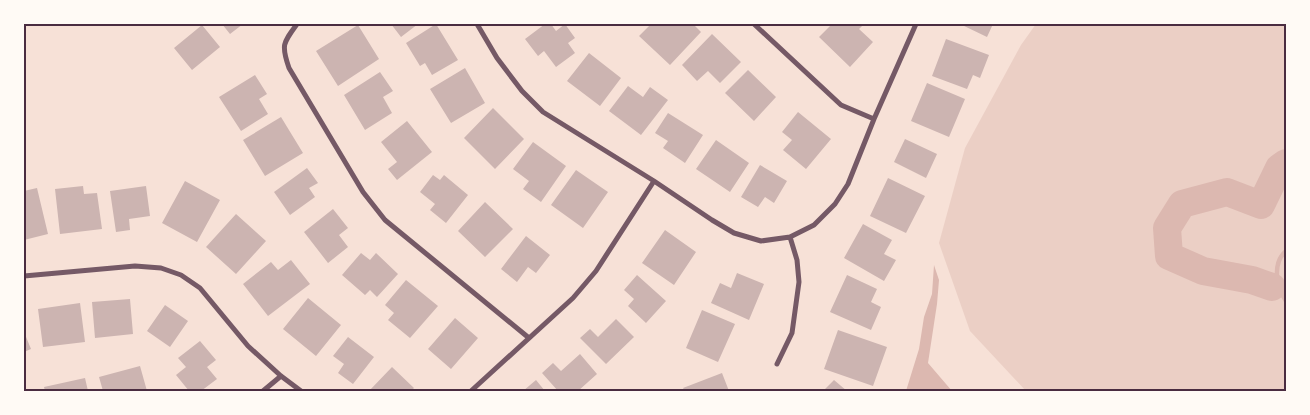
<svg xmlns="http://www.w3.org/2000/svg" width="1310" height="415" viewBox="0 0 1310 415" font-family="Literata,serif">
<rect width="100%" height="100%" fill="#f7e1d7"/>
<!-- green -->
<path fill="#ebcfc5" d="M 1036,24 L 1286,24 L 1286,391 L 1026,391 L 970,331 L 939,243 L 965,148 L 1021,45 Z"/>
<!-- water -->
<path fill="#dcb8b0" d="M 934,265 L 939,280 L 937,304 L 928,363 L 952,391 L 906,391 L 919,349 L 924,317 L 932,294 Z"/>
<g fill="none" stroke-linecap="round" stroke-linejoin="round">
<!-- stream -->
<path stroke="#dcb8b0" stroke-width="4.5" d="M 1286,251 C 1272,263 1276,287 1286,301"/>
<!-- river -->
<path stroke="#dcb8b0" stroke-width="28" d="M 1272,287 L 1252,280 L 1203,271 L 1169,256 L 1167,228 L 1182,204 L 1227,192 L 1261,205 L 1279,168 L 1286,163"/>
</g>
<!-- building -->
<path fill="#ccb4b1" d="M 222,24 L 243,24 L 230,34 Z
M 391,24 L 418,24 L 401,37 Z
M 436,24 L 458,60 L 432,75 L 425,63 L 420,66 L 406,43 Z
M 545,24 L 551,24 L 556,31 L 565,24 L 575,38 L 568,43 L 575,53 L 556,67 L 544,51 L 538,56 L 525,39 Z
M 651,24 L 693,24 L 701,32 L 670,65 L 639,36 Z
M 832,24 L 864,24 L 859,29 L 873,42 L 850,67 L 819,37 Z
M 960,24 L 993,24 L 987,37 Z
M 202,25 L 220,47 L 192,70 L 174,48 Z
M 358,25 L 379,59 L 338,86 L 316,51 Z
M 712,34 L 741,62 L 720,83 L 708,71 L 697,81 L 682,65 Z
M 946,39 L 989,55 L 980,78 L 973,75 L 967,89 L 932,76 Z
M 589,53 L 621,78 L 600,106 L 567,81 Z
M 465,68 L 485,103 L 451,123 L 430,89 Z
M 748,70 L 776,97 L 754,121 L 725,93 Z
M 380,72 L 393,91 L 383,97 L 392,113 L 365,130 L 344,95 Z
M 255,75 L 267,94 L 259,99 L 268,114 L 241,131 L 219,97 Z
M 927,83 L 965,99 L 949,137 L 911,121 Z
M 628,86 L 643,97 L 650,87 L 668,100 L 641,135 L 609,111 Z
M 493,108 L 524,139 L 495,169 L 464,138 Z
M 798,112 L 831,139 L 806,169 L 783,150 L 792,140 L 782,132 Z
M 668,113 L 703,135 L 685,163 L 663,148 L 668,141 L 655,133 Z
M 281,117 L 303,153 L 265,176 L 243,140 Z
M 407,121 L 432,152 L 397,180 L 388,169 L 397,162 L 381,142 Z
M 905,139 L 937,154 L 926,178 L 894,162 Z
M 716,140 L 749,163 L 730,192 L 696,169 Z
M 533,142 L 566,166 L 541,202 L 523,189 L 529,181 L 513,169 Z
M 760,165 L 787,181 L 774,203 L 765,197 L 758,207 L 741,197 Z
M 307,168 L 318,183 L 309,188 L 315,197 L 290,215 L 274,192 Z
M 576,170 L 608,192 L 583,228 L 551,205 Z
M 433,175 L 440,180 L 444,175 L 468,195 L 446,223 L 430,210 L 435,204 L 420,192 Z
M 888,178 L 925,196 L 906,233 L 870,216 Z
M 185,181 L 220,200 L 197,242 L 162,223 Z
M 83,186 L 84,194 L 97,193 L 102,229 L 60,234 L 55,189 Z
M 146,186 L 150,216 L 129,219 L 130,230 L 116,232 L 110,191 Z
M 37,188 L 48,234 L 24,240 L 24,191 Z
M 485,202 L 513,229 L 485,257 L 458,231 Z
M 333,209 L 348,228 L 339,235 L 348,247 L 328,263 L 304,232 Z
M 236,214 L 266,241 L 236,274 L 206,247 Z
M 863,224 L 892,240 L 884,254 L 896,260 L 884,281 L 844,258 Z
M 665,230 L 696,252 L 674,285 L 642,263 Z
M 526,236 L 550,255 L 536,273 L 528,267 L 517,282 L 501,269 Z
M 361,253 L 370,260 L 376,253 L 398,274 L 377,297 L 370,290 L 365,295 L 342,275 Z
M 291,260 L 310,284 L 268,316 L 243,284 L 271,262 L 278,270 Z
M 737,273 L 764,284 L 749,320 L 711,303 L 720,283 L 731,288 Z
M 637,275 L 666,301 L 646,323 L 628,306 L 634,299 L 624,290 Z
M 847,275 L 877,289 L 871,302 L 881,307 L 871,330 L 830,312 Z
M 406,280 L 438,306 L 410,338 L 388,320 L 394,313 L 385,305 Z
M 308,298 L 341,325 L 316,356 L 283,329 Z
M 130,299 L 133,334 L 95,338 L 92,302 Z
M 80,303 L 85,342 L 43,347 L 38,309 Z
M 165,305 L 188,321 L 170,347 L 147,331 Z
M 702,310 L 735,324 L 718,362 L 686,348 Z
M 455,318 L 478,338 L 451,369 L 428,349 Z
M 616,319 L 634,337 L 606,364 L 580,338 L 590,329 L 598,337 Z
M 838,330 L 887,347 L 873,386 L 824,369 Z
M 24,332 L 31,349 L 24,352 Z
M 348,337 L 374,357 L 353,384 L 338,373 L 344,364 L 333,356 Z
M 200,341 L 216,360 L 207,367 L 217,379 L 201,391 L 189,391 L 176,375 L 186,367 L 178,358 Z
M 580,354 L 597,374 L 578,391 L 558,391 L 542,373 L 553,363 L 561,371 Z
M 140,366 L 147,391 L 103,391 L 99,377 Z
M 392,367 L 414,388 L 411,391 L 369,391 Z
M 722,373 L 729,391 L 685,391 L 683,388 Z
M 85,378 L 88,391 L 45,391 L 44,387 Z
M 536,380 L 545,391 L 523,391 Z
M 834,380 L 847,391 L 823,391 Z"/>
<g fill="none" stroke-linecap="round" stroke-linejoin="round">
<!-- minor -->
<path stroke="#755966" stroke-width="5" d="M 297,24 C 283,43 281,45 289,68 L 363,192 L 385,220 L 529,338
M 477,24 L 497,58 L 522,91 L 543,112 L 654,181 L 712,220 L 734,233 L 761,241 L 790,237 L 814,225 L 835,204 L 848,184 L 874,119 L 916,24
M 754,24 L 841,105 L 874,119
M 24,276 L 135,266 L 161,268 L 181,275 L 200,288 L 248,346 L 281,376 L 301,391
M 777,364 L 792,333 L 799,282 L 797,260 L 790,237
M 263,391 L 281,376
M 471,391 L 573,298 L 596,271 L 654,181"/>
</g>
<!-- border -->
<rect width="1310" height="415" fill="none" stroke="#fffaf5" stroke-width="50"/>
<rect x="25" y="25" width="1260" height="365" fill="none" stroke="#4a2c40" stroke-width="2"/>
</svg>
